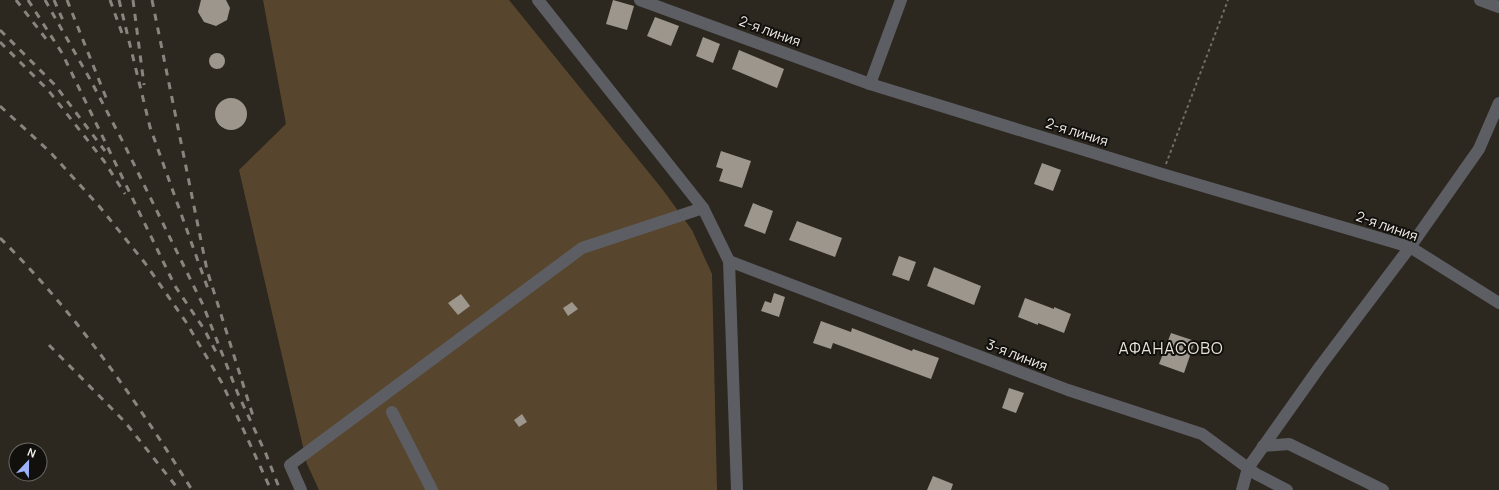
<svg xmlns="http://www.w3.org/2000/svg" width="1499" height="490" viewBox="0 0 1499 490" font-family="Manrope,sans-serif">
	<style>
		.green { fill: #57462d }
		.building { fill: #9c968c }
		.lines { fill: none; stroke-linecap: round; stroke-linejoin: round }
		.path { stroke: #716d66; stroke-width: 2; stroke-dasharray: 3 3; stroke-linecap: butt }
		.minor { stroke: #5d5e63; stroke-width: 12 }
		.rail { stroke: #89857e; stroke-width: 3; stroke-dasharray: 7 7; stroke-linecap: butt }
		.labels { text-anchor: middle; stroke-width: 4; stroke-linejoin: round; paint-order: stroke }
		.street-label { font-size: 14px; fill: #f1eee9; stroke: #12100d }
		.quarter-label { font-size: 16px; letter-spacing: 1px; fill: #e9e2d8; stroke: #12100d }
	</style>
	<rect width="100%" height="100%" fill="#2c271f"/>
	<path class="green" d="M263,0H509L663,190L692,230L712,274L717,490H319L307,464L239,170L286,124Z"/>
	<g class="building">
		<path d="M201,0H226L230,8L227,20L216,26L204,22L198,12Z"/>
		<path d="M613,0L634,6L627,30L606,24Z"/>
		<path d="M655,17L679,26L671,46L647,36Z"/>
		<path d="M703,37L720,44L713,63L696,56Z"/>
		<path d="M739,50L784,69L777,88L732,69Z"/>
		<circle cx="217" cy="61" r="8"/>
		<circle cx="231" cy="114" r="16"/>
		<path d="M721,151L751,161L742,188L719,181L723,169L716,167Z"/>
		<path d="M1042,163L1061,170L1053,191L1034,184Z"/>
		<path d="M753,203L773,211L765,234L744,226Z"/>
		<path d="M797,221L842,238L835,257L789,240Z"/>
		<path d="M899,256L916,262L909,281L892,275Z"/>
		<path d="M934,267L981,286L974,305L927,286Z"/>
		<path d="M774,293L785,297L779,317L761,311L765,301L771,303Z"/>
		<path d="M461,294L470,306L458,315L448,303Z"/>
		<path d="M1025,298L1054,309V307L1071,314L1064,333L1038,323V325L1018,317Z"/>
		<path d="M572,302L578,309L568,316L563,308Z"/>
		<path d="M821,321L851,332L852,328L912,351L913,349L939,358L931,379L833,343L831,349L813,343Z"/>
		<path d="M1171,333L1195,341L1184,373L1159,364Z"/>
		<path d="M1009,388L1024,393L1016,413L1002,408Z"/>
		<path d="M522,414L527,422L519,427L514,420Z"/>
		<path d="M933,476L953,484L951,490H927Z"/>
	</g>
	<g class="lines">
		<path class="path" d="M1166,164L1228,0"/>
		<g class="minor">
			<path d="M538,0L703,208L729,261L737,490"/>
			<path d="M640,0L870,84L1162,174L1410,247L1499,303"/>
			<path d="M1480,0L1499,7"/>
			<path d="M870,84L901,0"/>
			<path d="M729,261L1068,390L1202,434L1256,474L1287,490"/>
			<path d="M392,412L432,490"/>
			<path d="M1263,446L1289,444L1383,490"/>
			<path d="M301,490L290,465L582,248L703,208"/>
			<path d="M1242,490L1248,468L1321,365L1410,247L1479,149L1499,103"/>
		</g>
		<g class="rail">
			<path d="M16,0L50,44"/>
			<path d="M28,0L62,53L175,286L204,329L216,352"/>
			<path d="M45,0L91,81L124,144L203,305L238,394L266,454L280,490"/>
			<path d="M54,0L65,25"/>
			<path d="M67,0L107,100"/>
			<path d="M110,0L123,36"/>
			<path d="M119,0L150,127L208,289"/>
			<path d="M133,0L144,85"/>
			<path d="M152,0L207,270L253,416"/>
			<path d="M0,30L55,85L105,151"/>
			<path d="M0,42L48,90L104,161L125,194"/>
			<path d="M0,106L51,153L99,206L145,263L186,322L222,383L271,490"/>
			<path d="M0,238C75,312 136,400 192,490"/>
			<path d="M49,345L125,422L179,490"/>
		</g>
	</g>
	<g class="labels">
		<g class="street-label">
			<text transform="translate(770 31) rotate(20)" y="5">2-я линия</text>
			<text transform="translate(1077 132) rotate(17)" y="5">2-я линия</text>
			<text transform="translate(1387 226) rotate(19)" y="5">2-я линия</text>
			<text transform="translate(1017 355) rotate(21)" y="5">3-я линия</text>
		</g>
		<g class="quarter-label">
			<text x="1171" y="354">АФАНАСОВО</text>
		</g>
	</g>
	<g transform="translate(28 462) rotate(22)"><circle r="19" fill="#12100d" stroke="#6b6965"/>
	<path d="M0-3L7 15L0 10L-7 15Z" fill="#9fb3fd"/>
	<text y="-6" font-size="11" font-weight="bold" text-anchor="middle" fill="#f1eee9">N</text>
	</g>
</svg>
